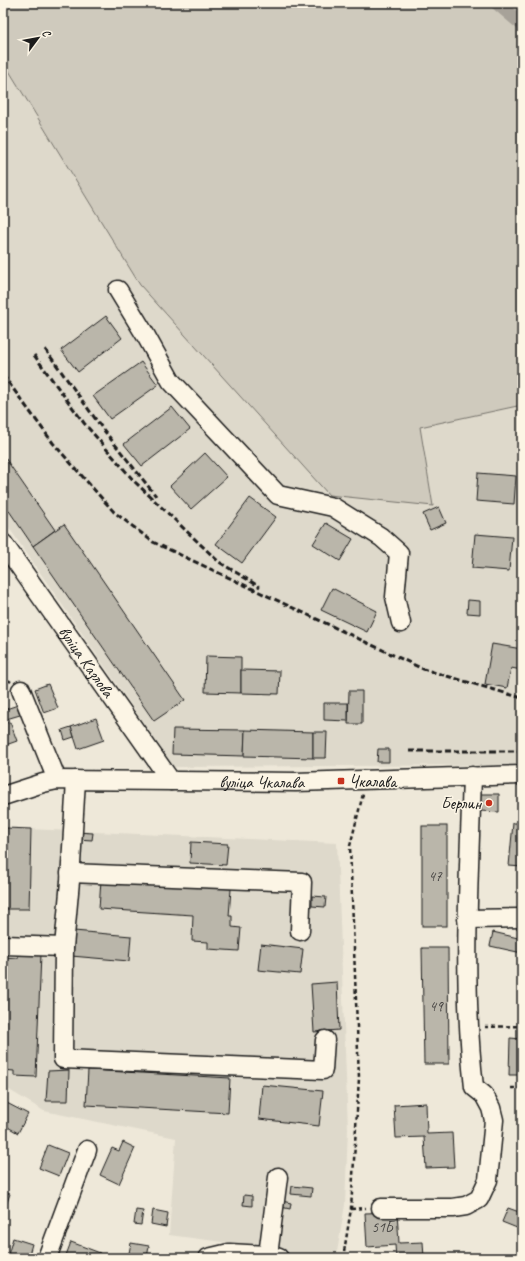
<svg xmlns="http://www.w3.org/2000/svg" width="525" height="1261" viewBox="0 0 525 1261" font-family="Caveat,sans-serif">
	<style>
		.built { fill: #ded9cb }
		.green { fill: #cfcabd; stroke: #76736c }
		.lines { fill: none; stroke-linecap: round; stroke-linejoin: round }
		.canal { stroke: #a7a299; stroke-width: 14 }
		.building { fill: #bab6aa; stroke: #1c1c1c }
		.minor-casing { stroke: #1c1c1c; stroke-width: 21 }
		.path { stroke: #1c1c1c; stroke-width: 2.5; stroke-dasharray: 4 3; stroke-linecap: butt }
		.minor { stroke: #fcf5e5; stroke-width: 18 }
		.rail { stroke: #1c1c1c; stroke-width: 3; stroke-dasharray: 6 3; stroke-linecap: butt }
		.poi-dot { fill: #c8321e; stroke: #fcf5e5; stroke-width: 1.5 }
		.labels { text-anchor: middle; stroke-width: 3; stroke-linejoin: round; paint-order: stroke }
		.number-label { font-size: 15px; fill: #444240 }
		.street-label { font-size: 17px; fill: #1c1c1c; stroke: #fcf5e5 }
		.poi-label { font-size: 17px; fill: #1c1c1c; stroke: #fcf5e5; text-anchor: start }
	</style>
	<rect width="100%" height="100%" fill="#eee8d9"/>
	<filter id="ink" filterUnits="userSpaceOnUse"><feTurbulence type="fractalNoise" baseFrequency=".025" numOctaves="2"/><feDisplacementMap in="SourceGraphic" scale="8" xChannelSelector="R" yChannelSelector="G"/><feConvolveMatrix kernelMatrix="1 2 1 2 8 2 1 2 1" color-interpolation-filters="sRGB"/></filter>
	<g filter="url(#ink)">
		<g class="built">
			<path d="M3,61L140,285L433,506L420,427L522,405V765L174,767L3,519Z"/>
			<path d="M6,828L337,843L348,1129L345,1205L336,1258H304L269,1248L169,1235L176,1138L44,1111L6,1088L3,1089V830Z"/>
		</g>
		<path class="green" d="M3,3H522V405L420,427L433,506L329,495L140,285L3,61Z"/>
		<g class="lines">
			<path class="canal" d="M497,3L522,24"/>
		</g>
		<g class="building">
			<path d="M106,316L122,338L78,372L61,350Z"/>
			<path d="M141,362L158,385L110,419L93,396Z"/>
			<path d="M172,407L190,429L142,466L124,444Z"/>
			<path d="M205,453L227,477L191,509L170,486Z"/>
			<path d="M3,455L55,530L33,546L3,502Z"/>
			<path d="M478,473L516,476L514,504L476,501Z"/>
			<path d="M250,498L276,517L242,563L216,544Z"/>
			<path d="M439,507L446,523L430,530L423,514Z"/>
			<path d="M326,523L353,539L340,561L313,544Z"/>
			<path d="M64,524L185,700L154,721L33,546Z"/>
			<path d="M475,534L512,537L509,571L472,568Z"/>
			<path d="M332,588L377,611L367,632L321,610Z"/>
			<path d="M468,600L480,601V614L467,613Z"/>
			<path d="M492,644L522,649V670L511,668L507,688L485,684Z"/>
			<path d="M206,656L241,657V693L205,692Z"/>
			<path d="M241,670L280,671L279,694L241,693Z"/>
			<path d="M48,684L58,708L44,713L35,689Z"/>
			<path d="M349,691H362V724H348Z"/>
			<path d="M324,703H348V721L324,720Z"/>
			<path d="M18,705L20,715L3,720V710Z"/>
			<path d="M96,718L104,740L78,749L71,727Z"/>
			<path d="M10,722L17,741L3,746V724Z"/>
			<path d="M71,727L74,737L65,740L62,730Z"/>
			<path d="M173,729L245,730L244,756L172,754Z"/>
			<path d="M245,730L313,732V758L244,756Z"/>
			<path d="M313,732H327L326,758H313Z"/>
			<path d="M378,749H389V762H377Z"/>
			<path d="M479,794H499V812L479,811Z"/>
			<path d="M513,823H522V867L509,866Z"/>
			<rect x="422" y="826" width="25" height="100"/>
			<path d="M6,828L31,829L29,909H4Z"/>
			<path d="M77,832L93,833L92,840L77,839Z"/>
			<path d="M191,842L228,844L226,865L190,863Z"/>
			<path d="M101,880L231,889L229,916H232V927L241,928L239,951L208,949V942L192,941L193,915L99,909Z"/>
			<path d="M312,896L326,897L325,907L312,906Z"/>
			<path d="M74,931L131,936L129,961L71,956Z"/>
			<path d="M493,932L522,939V953L490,946Z"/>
			<path d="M261,944L303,949L300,974L258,970Z"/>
			<path d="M422,948H448L449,1064H424Z"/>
			<path d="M18,953L41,954L36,1077L14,1076V1071L3,1070V957L18,958Z"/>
			<path d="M337,982L339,1030L314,1032L311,984Z"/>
			<path d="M510,1038L522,1039V1075H509Z"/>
			<path d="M69,1070L68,1101H46L48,1071Z"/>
			<path d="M88,1070L230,1078L228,1113L86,1105Z"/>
			<path d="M262,1085L323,1091L319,1126L259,1119Z"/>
			<path d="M3,1101L28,1114L18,1133L6,1126L3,1131Z"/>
			<path d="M426,1103L427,1134L452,1133L454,1167L426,1168L424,1137L396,1138L394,1105Z"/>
			<path d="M123,1142L135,1148L119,1184L100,1175L112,1148L119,1151Z"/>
			<path d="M48,1145L68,1153L59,1176L39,1168Z"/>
			<path d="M292,1186L312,1188L311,1196L291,1194Z"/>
			<path d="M3,1191L10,1194L4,1211H3Z"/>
			<path d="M244,1195L252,1196V1206L243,1205Z"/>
			<path d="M282,1201L291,1203L290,1209L281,1207Z"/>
			<path d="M508,1208L522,1213L517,1228L502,1222Z"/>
			<path d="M136,1210L143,1211L141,1225L134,1224Z"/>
			<path d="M153,1210L168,1213L166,1227L151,1224Z"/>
			<path d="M397,1212L399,1243L423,1242L424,1258H396L395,1245L367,1247L365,1213Z"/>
			<path d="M13,1238L32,1244L28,1258H7Z"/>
			<path d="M71,1242L100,1253L98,1258H65Z"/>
			<path d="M131,1243L149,1246L147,1258H128Z"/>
		</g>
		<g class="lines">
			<g class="minor-casing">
				<g id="minor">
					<path d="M118,290L146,336L171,381L278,495L333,507L381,537L399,553L395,597L401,623"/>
					<path id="s1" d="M3,543L171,781"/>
					<path d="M21,690L57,780"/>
					<path d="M76,780L70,881L64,947L63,1059L323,1070L325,1040"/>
					<path id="s2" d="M3,796L43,783L57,780L296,782L522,775"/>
					<path d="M70,873L302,882L300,931"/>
					<path d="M467,919L522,918"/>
					<path d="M3,945L64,947"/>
					<path d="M381,1208H453L466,1206L479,1199L488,1180L494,1120L491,1108L484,1095L474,1087C462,984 469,879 472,776"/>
					<path d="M268,1255L278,1177"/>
					<path d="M47,1258L87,1150"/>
					<path d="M208,1258L229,1253L268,1255L279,1258"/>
				</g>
			</g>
			<g class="path">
				<path d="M3,676L11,682"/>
				<path d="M485,1027L522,1026"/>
				<path d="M511,1088H522"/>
				<path d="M351,1209L366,1208"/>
				<path d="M343,1258L351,1209L359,1078L350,846L363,794"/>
			</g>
			<use href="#minor" class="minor"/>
			<g class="rail">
				<path d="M45,349L102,428L156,496"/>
				<path d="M34,355L84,423L135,482L219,562L260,587"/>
				<path d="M3,375L53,443L114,512L153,542L423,669L522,698"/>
				<path d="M409,751H522"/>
			</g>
		</g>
	</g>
	<g class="poi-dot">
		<rect x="337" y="777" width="8" height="8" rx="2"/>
		<circle cx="489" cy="803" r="4"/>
	</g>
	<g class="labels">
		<g class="number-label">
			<text x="435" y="881">47</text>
			<text x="436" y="1011">49</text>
			<text x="382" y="1232">51Б</text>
		</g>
		<g class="street-label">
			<text dy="6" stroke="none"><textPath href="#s1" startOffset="145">вуліца Казлова</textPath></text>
			<text dy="6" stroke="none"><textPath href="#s2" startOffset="261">вуліца Чкалава</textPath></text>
		</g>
		<g class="poi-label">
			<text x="349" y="787">Чкалава</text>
			<text x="481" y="809" text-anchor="end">Берлин</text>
		</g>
	</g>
	<rect width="525" height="1261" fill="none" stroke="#fcf5e5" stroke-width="16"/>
	<rect x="8" y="8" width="509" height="1245" fill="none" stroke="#1c1c1c" stroke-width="1.5" filter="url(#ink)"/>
	<g transform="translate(38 38) rotate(58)" stroke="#fcf5e5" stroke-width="3" paint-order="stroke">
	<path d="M0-3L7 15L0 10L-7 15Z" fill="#1c1c1c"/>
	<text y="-6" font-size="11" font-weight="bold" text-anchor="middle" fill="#1c1c1c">С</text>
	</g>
</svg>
